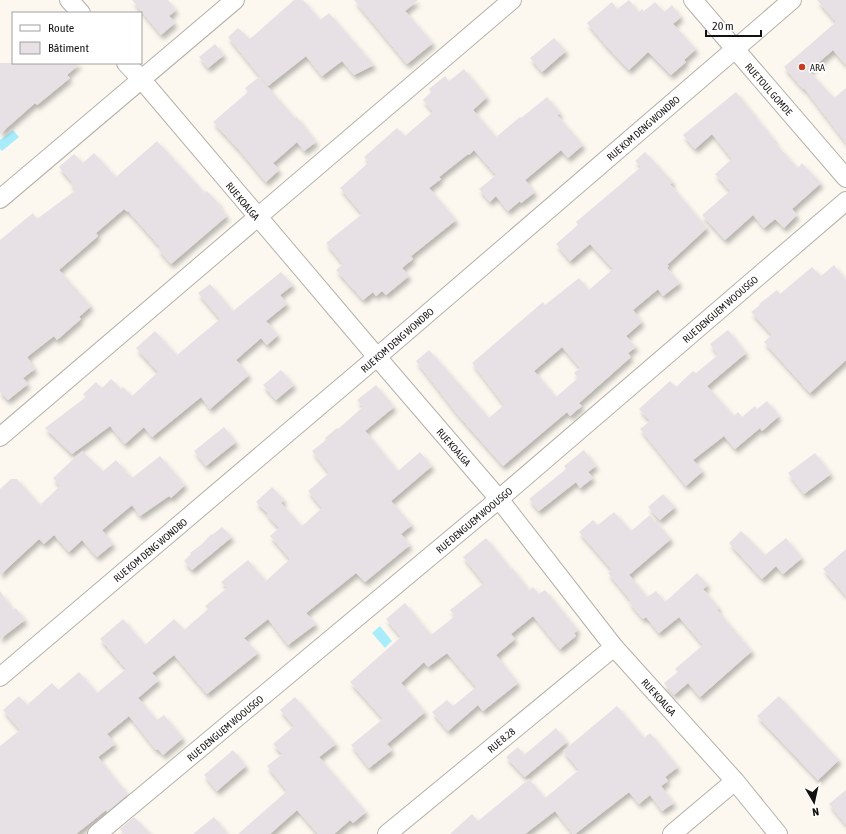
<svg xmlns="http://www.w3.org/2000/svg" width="846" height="834" viewBox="0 0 846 834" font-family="'Asap Condensed',sans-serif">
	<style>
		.water { fill: #a9edfc }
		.building { fill: #e7e0e5; fill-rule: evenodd; filter: url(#shadow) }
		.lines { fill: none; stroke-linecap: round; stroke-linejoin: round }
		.minor-casing { stroke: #b5b0a9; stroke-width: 20 }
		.minor { stroke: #fff; stroke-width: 18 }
		.poi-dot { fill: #c83d22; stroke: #fff; stroke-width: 1.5 }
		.labels { text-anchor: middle; stroke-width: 3.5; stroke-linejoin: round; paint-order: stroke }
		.poi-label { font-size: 10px; fill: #141210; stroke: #fff; text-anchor: start }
		.street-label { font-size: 10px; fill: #141210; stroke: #fff }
	</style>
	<defs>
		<filter id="shadow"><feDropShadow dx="2.5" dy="4.5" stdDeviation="2" flood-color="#0004"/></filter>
	</defs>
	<rect width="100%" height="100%" fill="#fcf8f0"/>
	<g class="water">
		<path d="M13,130L19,137L2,151L0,149V140Z"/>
		<path d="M380,626L392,641L385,648L372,633Z"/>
	</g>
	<g class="building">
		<path d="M132,0H168L176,10L169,16L175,23L161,35Z"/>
		<path d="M294,0H303L320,20L329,13L374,65L354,75L342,61L322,76L306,56L268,86L228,37L238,28L250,39Z"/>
		<path d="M354,0H418L405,11L433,43L407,64Z"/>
		<path d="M629,0L639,12L642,9L644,11L655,2L664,12L672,5L681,17L673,24L696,49L684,60L686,62L671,75L648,52L629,70L608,48L587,23L612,2L617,9Z"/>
		<path d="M817,0H846V65L833,50L809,71L834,98L846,88V143L804,88L803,89L784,67L836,22Z"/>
		<path d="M554,38L566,51L542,72L530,58Z"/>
		<path d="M215,44L224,55L208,68L199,57Z"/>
		<path d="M0,63H80L67,75L70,78L37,105L35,103L0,134Z"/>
		<path d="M464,69L487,97L473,110L496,137L520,117L521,118L547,97L560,113L557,115L583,145L568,158L561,150L525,180L535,192L521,203L520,201L508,211L496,196L490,202L479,189L496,175L474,150L469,155L468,154L439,177L441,179L429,188L456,220L411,256L413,259L402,268L409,276L386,295L382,291L376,296L373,292L363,300L336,270L343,264L326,243L362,214L340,188L369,162L364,157L397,128L405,136L433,112L423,100L431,92L429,89L445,76L449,81Z"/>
		<path d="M259,77L295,118L297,117L316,142L304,151L297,142L273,163L279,170L266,182L239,150L213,122L248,92L245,88Z"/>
		<path d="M736,92L775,141L774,142L798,168L802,163L821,183L792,209L797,215L784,228L775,219L764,228L753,215L725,240L702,215L730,191L715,174L732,159L712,134L695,149L683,135Z"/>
		<path d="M157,141L205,193L207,191L220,205L219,206L227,216L171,264L158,249L160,247L128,211V212L124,209L96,233L98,236L59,270L91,306L79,317L81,319L57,340L54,336L27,357L35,369L23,378L28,384L8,400L0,392V240L33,213L37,219L76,190L71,184L72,182L59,167L74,154L83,163L94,153L116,177Z"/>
		<path d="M645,152L673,182L670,184L707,228L667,265L669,266L667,268L680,283L663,296L658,289L633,310L642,322L626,336L636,347L628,353L631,357L579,403L582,406L570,416L567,412L503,466L457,414L416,361L429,350L489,418L504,405L472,363L543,302L545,305L579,278L589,290L613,269L590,244L570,261L556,244L578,225L576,222L641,167L635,161ZM562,347L580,368L574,373L578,378L556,397L534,371Z"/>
		<path d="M834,265L846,280V360L810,393L764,342L772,335L751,312L760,305L759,304L777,290L780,294L812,267L821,276Z"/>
		<path d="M281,272L293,285L280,295L287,304L266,321L278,335L267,345L261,338L236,360L249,375L210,409L201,397L152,437L144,427L125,444L110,426L72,454L45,428L86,397L83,394L96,382L102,388L111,379L121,389L123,387L132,396L158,372L136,348L155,331L177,355L220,319L198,293L210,284L233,311Z"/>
		<path d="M728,330L746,353L707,386L734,416L738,412L742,417L755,406L757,409L767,401L779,416L762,431L760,428L735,449L724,436L693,460L703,471L686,486L640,429L650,421L639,409L670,381L676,387L693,371L696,373L718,355L710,344Z"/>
		<path d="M281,370L294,385L276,400L263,385Z"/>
		<path d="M376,385L394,407L365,431L398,471L420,452L432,466L391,501L412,525L401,534L410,545L365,582L356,573L306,613L316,624L288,645L268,619L244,638L258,653L207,694L174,655L152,673L159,680L138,698L157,720L164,715L183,738L163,755L158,749L156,750L129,716L107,734L115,744L98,757L120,785V784L128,794L107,812L106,810L76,834H0V746L20,730L3,710L19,696L27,705L52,683L58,690L79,672L97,693L126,669L100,639L123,619L145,645L174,619L184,630L208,609L205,606L227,588L221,582L248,560L266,581L290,559L270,536L279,528L267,515L268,514L256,502L272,487L284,500L281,503L302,526L322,508L308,491L329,473L312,451L326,440L325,438L337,428L338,429L363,407L357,400Z"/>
		<path d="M224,427L236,442L206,466L194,451Z"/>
		<path d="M584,450L596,466L588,472L593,478L580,488L576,482L539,511L529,499L566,469L564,466Z"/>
		<path d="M82,451L103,471L116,460L132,478L160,456L185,485L171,498L169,496L140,516L132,505L102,530L113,544L97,557L82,540L69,552L54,535L44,544L39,539L0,575V489L11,479H17L40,505L60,486L53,478Z"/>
		<path d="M815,453L831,474L804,494L788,473Z"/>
		<path d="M663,494L675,507L660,520L648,507Z"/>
		<path d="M614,512L631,531L650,515L671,539L629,575L647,597L656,591L665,602L697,573L708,585L703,589L719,608L717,610L752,651L700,697L688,683L674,695L664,683L678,672L675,669L703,645L679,617L659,633L646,617L643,619L629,602L631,601L608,573L612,570L579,532L593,520L598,525Z"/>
		<path d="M222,527L232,537L192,570L184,561L191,554L190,553L202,544L211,534L212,535Z"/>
		<path d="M741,531L765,555L786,538L802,558L783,574L776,566L762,579L729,543Z"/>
		<path d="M486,538L511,569L512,568L529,590L533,587L539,594L545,590L578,630L574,633L576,636L560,649L533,616L511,634L515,639L496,655L518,683L483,711L478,705L448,731L432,712L447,700L453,706L476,687L447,653L428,667L424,662L401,683L425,712L387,744L392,750L369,768L351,745L383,719L350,682L401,637L386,619L405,603L431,635L455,616L450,610L484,583L463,557Z"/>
		<path d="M846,549V596L823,569Z"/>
		<path d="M0,591L13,610L16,608L25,620L0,639Z"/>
		<path d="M779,696L839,760L818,780L757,716Z"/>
		<path d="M295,697L336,744L319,757L366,812L353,823L350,820L334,834H318L297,810L270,834H238L287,791L267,766L282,754L273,744L294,726L280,710Z"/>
		<path d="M617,706L644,738L650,733L678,767L665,777L668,781L661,786L674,803L662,811L650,795L639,804L629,792L575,834H573L555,811L525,834H450L472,814L478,821L529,779L545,798L579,770L563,751Z"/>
		<path d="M556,728L567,742L525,777L506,757L518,747L524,755Z"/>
		<path d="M233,750L246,766L217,791L204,775Z"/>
		<path d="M846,790V825L829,804Z"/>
		<path d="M134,817L151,834H124L120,829Z"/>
		<path d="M214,817L228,834H193Z"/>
	</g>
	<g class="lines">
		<g class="minor-casing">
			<g id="minor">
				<path d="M69,0L81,13"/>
				<path d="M693,0L735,49L846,178"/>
				<path d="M126,63L142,80L377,357L499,499L614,647L735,781L778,834"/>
				<path d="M0,199L235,0"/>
				<path d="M0,437L512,0"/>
				<path d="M0,677L377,357L792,0"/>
				<path d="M97,834L499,499L846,201"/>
				<path d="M387,834L614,647"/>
				<path d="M672,834L735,781"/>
			</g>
		</g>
		<use href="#minor" class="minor"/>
	</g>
	<circle class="poi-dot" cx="802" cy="67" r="4"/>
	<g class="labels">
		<g class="poi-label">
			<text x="810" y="71">ARA</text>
		</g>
		<g class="street-label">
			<text transform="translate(769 89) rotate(49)" y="4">RUE TOUL GOMDE</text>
			<text transform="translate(643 128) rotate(-41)" y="4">RUE KOM DENG WONDBO</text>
			<text transform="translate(243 201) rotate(50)" y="4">RUE KOALGA</text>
			<text transform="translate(720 309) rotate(-41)" y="4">RUE DENGUEM WOOUSGO</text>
			<text transform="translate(397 340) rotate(-41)" y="4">RUE KOM DENG WONDBO</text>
			<text transform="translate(454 447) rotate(49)" y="4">RUE KOALGA</text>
			<text transform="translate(474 520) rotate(-40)" y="4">RUE DENGUEM WOOUSGO</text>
			<text transform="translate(150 550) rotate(-40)" y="4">RUE KOM DENG WONDBO</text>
			<text transform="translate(659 697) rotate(48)" y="4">RUE KOALGA</text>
			<text transform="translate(225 728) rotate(-40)" y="4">RUE DENGUEM WOOUSGO</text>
			<text transform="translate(501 740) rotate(-40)" y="4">RUE 8.28</text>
		</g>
	</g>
	<rect x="12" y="12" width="130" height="52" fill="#ffffff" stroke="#a1a09f"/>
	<rect x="20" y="25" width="20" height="6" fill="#ffffff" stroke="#a1a09f"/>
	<text x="48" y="32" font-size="12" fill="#141210">Route</text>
	<rect x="20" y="42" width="20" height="12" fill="#e7e0e5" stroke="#a1a09f"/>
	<text x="48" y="52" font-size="12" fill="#141210">Bâtiment</text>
	<g transform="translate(814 802) rotate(171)" stroke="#ffffff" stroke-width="3" paint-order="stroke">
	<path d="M0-3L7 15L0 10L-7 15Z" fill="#141210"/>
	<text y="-6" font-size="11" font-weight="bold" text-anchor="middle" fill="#141210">N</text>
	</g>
	<path d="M706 30v6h55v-6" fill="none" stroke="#141210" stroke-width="2"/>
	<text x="712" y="30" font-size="12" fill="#141210" stroke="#ffffff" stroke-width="3" paint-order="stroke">20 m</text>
</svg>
